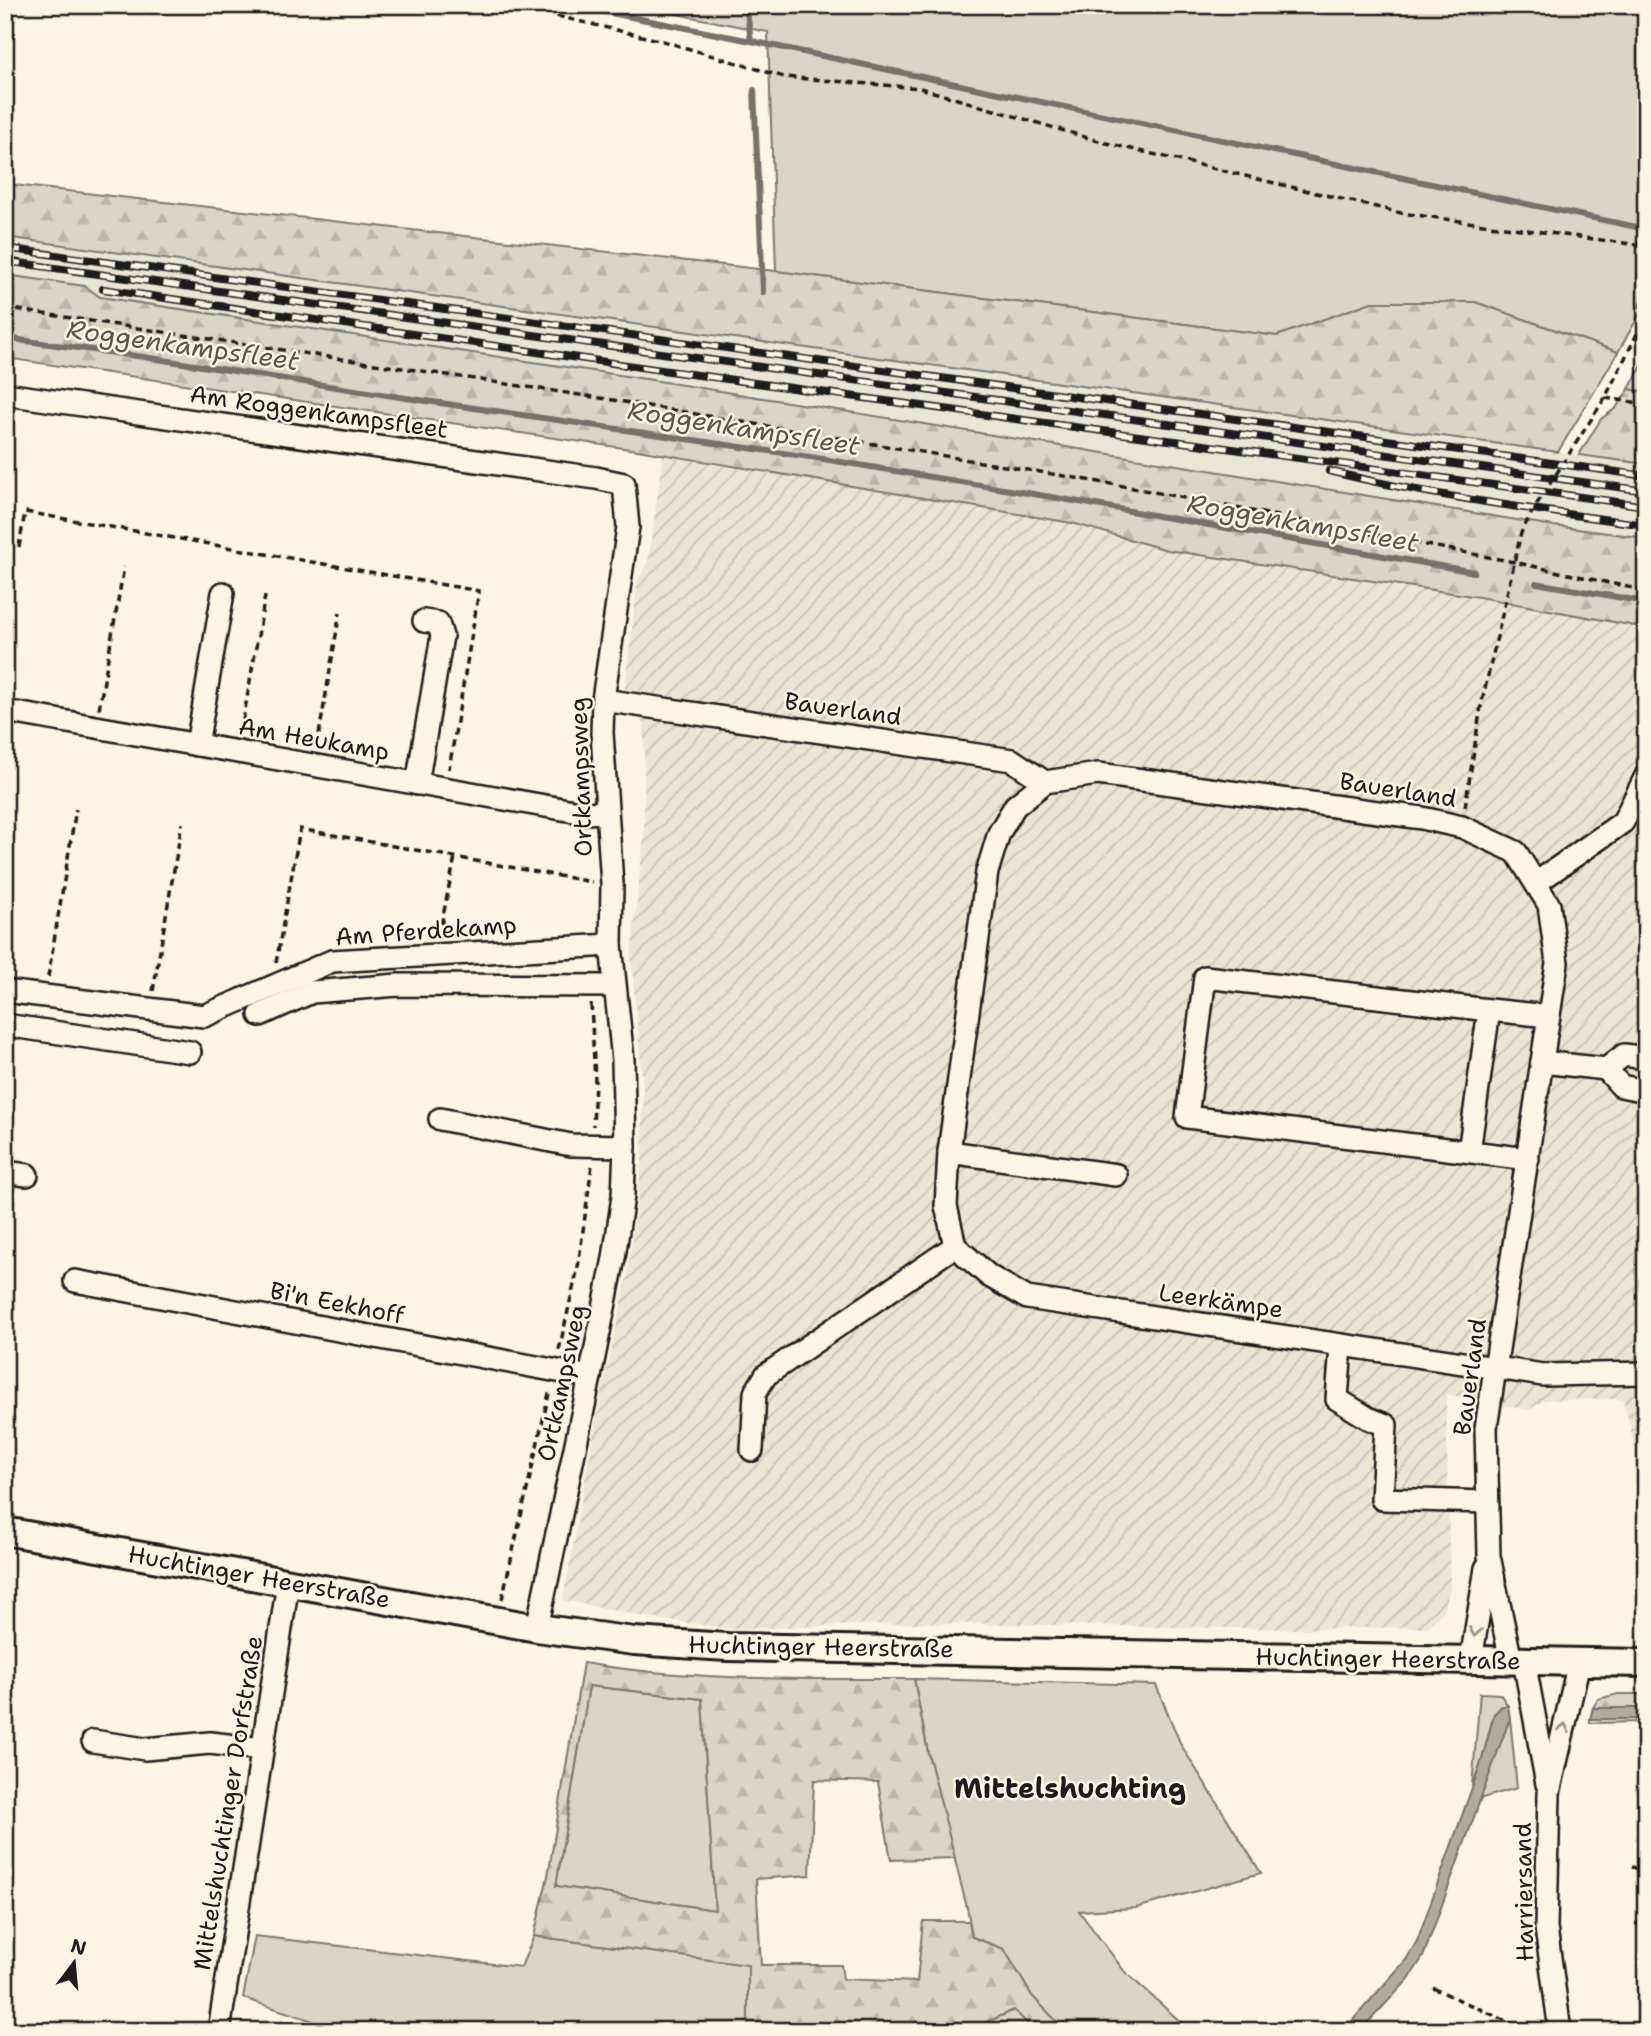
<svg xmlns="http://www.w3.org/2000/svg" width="1651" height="2036" viewBox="0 0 1651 2036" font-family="'Shantell Sans',sans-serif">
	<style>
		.built { fill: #ebe5d6 }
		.industrial { fill: url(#industrial-furrows) }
		.green { fill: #dbd5c8; stroke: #7c7872; stroke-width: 2 }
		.forest { fill: url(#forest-firs); stroke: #7c7872; stroke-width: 2; fill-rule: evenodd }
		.park { fill: url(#park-crowns); stroke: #7c7872; stroke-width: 2 }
		.water { fill: #b0aba1; stroke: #75726c; stroke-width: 2 }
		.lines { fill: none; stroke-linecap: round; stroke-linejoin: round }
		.stream { stroke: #75726c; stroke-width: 6 }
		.minor-casing { stroke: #1c1c1c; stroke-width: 26 }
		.major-casing { stroke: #1c1c1c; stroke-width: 32 }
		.path { stroke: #1c1c1c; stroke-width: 3.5; stroke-dasharray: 7 5; stroke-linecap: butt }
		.minor { stroke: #fcf5e5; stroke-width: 21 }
		.major { stroke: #fcf5e5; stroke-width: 26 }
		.rail-casing { stroke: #1c1c1c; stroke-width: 8 }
		.rail { stroke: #fcf5e5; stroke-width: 5; stroke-dasharray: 16; stroke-linecap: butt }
		.oneway { stroke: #97938b }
		.labels { text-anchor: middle; stroke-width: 5; stroke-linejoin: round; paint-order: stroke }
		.street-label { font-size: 24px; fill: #1c1c1c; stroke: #fcf5e5 }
		.water-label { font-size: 26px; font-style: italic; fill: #575551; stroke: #fcf5e5 }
		.quarter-label { font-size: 28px; font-weight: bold; fill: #1c1c1c; stroke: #fcf5e5 }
	</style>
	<defs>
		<pattern id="industrial-furrows" width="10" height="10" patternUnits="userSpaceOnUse" patternTransform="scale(1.75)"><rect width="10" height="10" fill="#ebe5d6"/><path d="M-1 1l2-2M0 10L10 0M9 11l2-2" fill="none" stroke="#c9c4b7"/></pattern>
		<pattern id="forest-firs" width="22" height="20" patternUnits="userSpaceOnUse" patternTransform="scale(1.75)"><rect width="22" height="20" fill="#dbd5c8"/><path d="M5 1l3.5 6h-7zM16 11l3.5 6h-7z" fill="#bbb6ab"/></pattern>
		<pattern id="park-crowns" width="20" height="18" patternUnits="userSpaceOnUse" patternTransform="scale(1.75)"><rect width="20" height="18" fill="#dbd5c8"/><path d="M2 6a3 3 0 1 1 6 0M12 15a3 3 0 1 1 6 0" fill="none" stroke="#bbb6ab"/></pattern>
	</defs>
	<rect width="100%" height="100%" fill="#fcf5e5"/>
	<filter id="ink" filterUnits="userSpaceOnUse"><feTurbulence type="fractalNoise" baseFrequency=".0143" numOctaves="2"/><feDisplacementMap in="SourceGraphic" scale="14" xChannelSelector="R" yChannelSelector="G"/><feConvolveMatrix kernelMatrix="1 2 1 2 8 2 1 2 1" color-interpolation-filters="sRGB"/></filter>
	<g filter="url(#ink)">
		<path class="built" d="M5,237L1646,464V538L1554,526L646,379L100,297L84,286L5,275Z"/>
		<path class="industrial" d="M663,456L1072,523L1167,550L1479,597L1646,628V1491L1623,1399L1546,1400L1528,1410L1446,1394L1450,1590L1443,1611L1428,1627L1299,1629L923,1623L729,1629L639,1616L563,1600L600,1400L627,1279L642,1163L643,1087L631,956L644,836V725L624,695L638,579L648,563Z"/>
		<g class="green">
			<path d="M630,5H1646V303L1618,352L1475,302H1372L1277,336L776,271L768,32Z"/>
			<path d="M914,1679L1156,1685L1181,1745L1261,1873L1136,1908L1079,1911L1125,1972L1191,2031H1066L1032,1996L1004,1949L972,1937L968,1912L928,1753Z"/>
			<path d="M589,1686L702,1699L715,1910L556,1886Z"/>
			<path d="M1480,1693L1500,1694L1508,1706H1502L1494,1714L1482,1760L1472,1786Z"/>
			<path d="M1510,1718L1517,1788L1479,1799Z"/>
			<path d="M255,1936L521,1967L534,1936L749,1965L748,2031H477L470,2026L465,2031H344L243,1998Z"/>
			<path d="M1014,2010L1035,2031H967Z"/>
		</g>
		<g class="forest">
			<path d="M5,184L776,271L1277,336L1372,302H1475L1618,352L1558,452L5,237Z"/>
			<path d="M5,275L85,286L100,297L646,379L1554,526L1646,538V628L1479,597L1167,550L1072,523L637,450L5,358Z"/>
			<path d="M1629,389L1646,392V464L1579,455L1601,419L1616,408Z"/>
			<path d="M583,1663C692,1681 803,1679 914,1679L928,1753L955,1858L891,1860L878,1782L814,1780L810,1875L756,1879L761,1965H841L843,1979L917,1982L923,1921H969L972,1937L1004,1949L1032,1996L1066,2031H1035L1014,2010L967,2031H748V1965L534,1936L548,1876ZM589,1686L702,1699L715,1910L556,1886Z"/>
			<path d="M1618,1694H1646V1708H1593L1598,1699Z"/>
			<path d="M1590,1719H1646V1722L1590,1723Z"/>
		</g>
		<path class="park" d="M1646,358V392L1629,389Z"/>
		<g class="water">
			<path d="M1502,1706H1508L1510,1718L1423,1957L1408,1980L1360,2031H1343L1406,1960L1417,1941L1482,1760L1494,1714Z"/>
			<path d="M1593,1708H1646V1719H1590Z"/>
		</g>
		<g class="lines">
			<g class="stream">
				<path d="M571,5L751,41L1646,229"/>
				<path d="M746,5L751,41"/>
				<path d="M754,90L763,292"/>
				<path d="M1641,306L1646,297"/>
				<path d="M5,338L144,357L406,398L817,458L1051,497L1474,572"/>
				<path d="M1536,583L1646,602"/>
			</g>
			<g class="minor-casing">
				<g id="minor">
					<path d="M5,394L596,478L624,484L628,527L603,700L602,733L612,884L611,945L623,1060L625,1146L623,1196L614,1258L590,1377L537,1628"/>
					<path d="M603,700L1012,760L1045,782L1098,774L1422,818L1462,827L1516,852L1549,905L1557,963L1486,1428L1489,1556L1511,1661"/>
					<path d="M5,711L585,813L607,812"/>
					<path d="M197,745L223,593"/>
					<path d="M1045,782L1015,806L999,833L987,872L949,1152L946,1206L955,1246L989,1276L1027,1298L1543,1375L1646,1373"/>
					<path d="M417,784L442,636L438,623L424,621"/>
					<path d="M1536,883L1623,822L1646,776"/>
					<path d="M5,991L204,1016L332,961L611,945"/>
					<path d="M1489,1010L1549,1016"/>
					<path d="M260,1015L312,992L398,985L615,986"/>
					<path d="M5,1025L190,1052"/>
					<path d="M1542,1062L1606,1069L1624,1055L1646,1058"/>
					<path d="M1606,1069L1621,1086L1646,1091"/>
					<path d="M440,1119L571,1145L625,1146"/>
					<path d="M949,1152L1116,1175"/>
					<path d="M1469,1152L1489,1010L1205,977L1187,1117L1528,1159"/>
					<path d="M5,1172L27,1175"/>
					<path d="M75,1281L590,1377"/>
					<path d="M1341,1346L1337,1399L1368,1418L1386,1425L1382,1499L1487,1502"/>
					<path d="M752,1450L755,1393L766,1375L955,1246"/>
					<path d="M1471,1660L1486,1568"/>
					<path d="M1524,1661L1547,1784"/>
					<path d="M93,1741L145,1749L210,1743L262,1749"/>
					<path d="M219,2031L288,1583"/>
					<path d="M1560,2031L1546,1928L1549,1793L1579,1662"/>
				</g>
			</g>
			<g class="major-casing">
				<path id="major" d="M5,1531L537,1628L634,1641L727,1647L1646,1663"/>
			</g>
			<g class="path">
				<path d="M510,5L663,41L784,77L920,88L1102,142L1401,213L1646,246"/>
				<path d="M5,308L613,400L1123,486L1514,562L1646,591"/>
				<path d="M1605,398L1646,404"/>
				<path d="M19,547L25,512L479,591L449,769"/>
				<path d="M99,709L124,567"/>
				<path d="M241,732L265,596"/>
				<path d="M317,746L340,612"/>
				<path d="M1465,807L1481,706L1521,533L1533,510L1605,398L1646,316"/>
				<path d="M439,936L455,857"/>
				<path d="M276,963L300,829L592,882"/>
				<path d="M48,977L76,809"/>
				<path d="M153,991L182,823"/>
				<path d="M591,1004L595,1080L593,1126"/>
				<path d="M559,1350L578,1267L592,1165"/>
				<path d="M502,1599L550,1389"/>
				<path d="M1632,1867L1646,1871"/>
				<path d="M1635,1923L1646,1926"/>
				<path d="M1637,1978L1646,1980"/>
				<path d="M1433,1988L1524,2029L1541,2026"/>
			</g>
			<use href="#minor" class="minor"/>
			<use href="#major" class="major"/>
			<g class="rail-casing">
				<g id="rail">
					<path d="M5,248L1646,476"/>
					<path d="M5,261L1646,491"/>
					<path d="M103,289L647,368L1646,506"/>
					<path d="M1329,471C1433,497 1539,510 1646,525"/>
				</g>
			</g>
			<use href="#rail" class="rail"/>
		</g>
		<defs><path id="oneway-chevron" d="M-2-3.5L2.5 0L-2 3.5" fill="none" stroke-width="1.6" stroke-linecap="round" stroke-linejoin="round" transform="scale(1.75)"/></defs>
		<g class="oneway">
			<use href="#oneway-chevron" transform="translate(1475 1632) rotate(100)"/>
			<use href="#oneway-chevron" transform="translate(1564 1728) rotate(-78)"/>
		</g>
	</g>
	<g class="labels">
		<g class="street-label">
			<text transform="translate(319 412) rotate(8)" y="8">Am Roggenkampsfleet</text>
			<text transform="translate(843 709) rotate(8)" y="8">Bauerland</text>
			<text transform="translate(314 739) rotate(10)" y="8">Am Heukamp</text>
			<text transform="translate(581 777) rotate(-92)" y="8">Ortkampsweg</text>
			<text transform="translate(1398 790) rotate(9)" y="8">Bauerland</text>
			<text transform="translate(426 931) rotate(-4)" y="8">Am Pferdekamp</text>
			<text transform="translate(1221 1301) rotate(8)" y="8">Leerkämpe</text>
			<text transform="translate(337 1303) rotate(11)" y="8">Bi'n Eekhoff</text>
			<text transform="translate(1470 1377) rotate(-82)" y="8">Bauerland</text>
			<text transform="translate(562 1383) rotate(-78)" y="8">Ortkampsweg</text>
			<text transform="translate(259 1577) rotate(10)" y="8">Huchtinger Heerstraße</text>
			<text transform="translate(821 1647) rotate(1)" y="8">Huchtinger Heerstraße</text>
			<text transform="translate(1388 1659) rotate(1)" y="8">Huchtinger Heerstraße</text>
			<text transform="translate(228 1803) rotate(-81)" y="8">Mittelshuchtinger Dorfstraße</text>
			<text transform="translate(1524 1892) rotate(-91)" y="8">Harriersand</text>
		</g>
		<g class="water-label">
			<text transform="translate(183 345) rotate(8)" y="9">Roggenkampsfleet</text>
			<text transform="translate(744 428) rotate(9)" y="9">Roggenkampsfleet</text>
			<text transform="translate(1303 523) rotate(10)" y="9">Roggenkampsfleet</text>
		</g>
		<g class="quarter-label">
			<text x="1070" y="1798">Mittelshuchting</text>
		</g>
	</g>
	<rect width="1651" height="2036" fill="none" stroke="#fcf5e5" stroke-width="28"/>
	<rect x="14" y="14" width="1623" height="2008" fill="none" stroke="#1c1c1c" stroke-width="2.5" filter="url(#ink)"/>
	<g transform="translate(74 1963) rotate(16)" stroke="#fcf5e5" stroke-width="5" paint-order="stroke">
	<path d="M0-5L12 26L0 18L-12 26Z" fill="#1c1c1c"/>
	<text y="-10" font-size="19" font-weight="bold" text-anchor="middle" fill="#1c1c1c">N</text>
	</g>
</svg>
